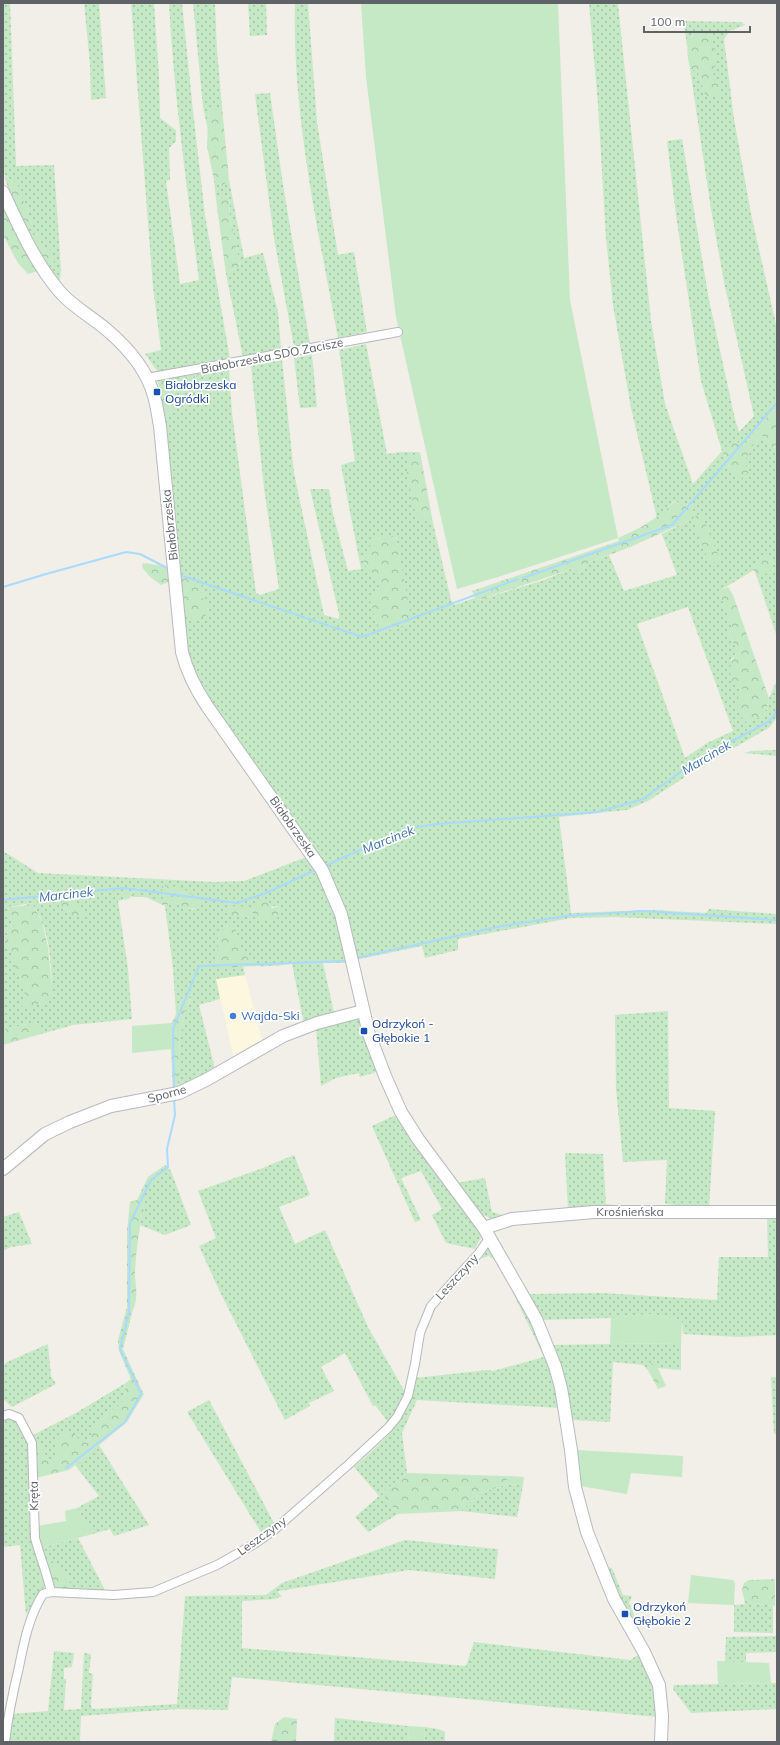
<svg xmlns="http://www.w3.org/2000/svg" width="780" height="1745" viewBox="0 0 780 1745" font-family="Mulish,sans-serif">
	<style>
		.commercial { fill: #fef7e0 }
		.grass { fill: url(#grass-dots); fill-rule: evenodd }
		.forest { fill: url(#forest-crowns) }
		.garden { fill: #c5e8c5 }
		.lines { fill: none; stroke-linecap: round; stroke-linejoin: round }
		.stream { stroke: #aadaff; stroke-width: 2 }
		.street-casing { stroke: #b5b8bc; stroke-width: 10 }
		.secondary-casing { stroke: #b6babf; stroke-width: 14 }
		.street { stroke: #fff; stroke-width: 8 }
		.secondary { stroke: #fff; stroke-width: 12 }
		.transit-dot { fill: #1a4fb4; stroke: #fff; stroke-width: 1.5 }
		.shop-dot { fill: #3f7fe0; stroke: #fff; stroke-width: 1.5 }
		.labels { text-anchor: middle; stroke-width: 3.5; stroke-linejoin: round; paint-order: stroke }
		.street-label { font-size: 12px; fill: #5f6368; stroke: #fff }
		.transit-label { font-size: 12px; fill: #164399; stroke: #fff; text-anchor: start }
		.shop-label { font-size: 12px; fill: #366cbe; stroke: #fff; text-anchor: start }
		.water-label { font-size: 13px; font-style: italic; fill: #4174aa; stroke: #fff }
	</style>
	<defs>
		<pattern id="grass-dots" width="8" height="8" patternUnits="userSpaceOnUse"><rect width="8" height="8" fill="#c5e8c5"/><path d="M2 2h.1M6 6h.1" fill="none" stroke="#a3c0a4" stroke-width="1.8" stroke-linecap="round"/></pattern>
		<pattern id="forest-crowns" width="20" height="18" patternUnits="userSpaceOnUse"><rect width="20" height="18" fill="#c5e8c5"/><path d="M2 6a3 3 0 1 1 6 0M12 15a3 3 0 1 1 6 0" fill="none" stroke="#a3c0a4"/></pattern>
	</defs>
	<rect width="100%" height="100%" fill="#f1efe8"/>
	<path class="commercial" d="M245,975L263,1043L234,1059L216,979Z"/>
	<g class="grass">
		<path d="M3,3H10L16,166L54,165L61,270L60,280L54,277L48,266L54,263L42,247L37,233L32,236L27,227L32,224L17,184L3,174Z"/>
		<path d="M84,3H99L106,98L91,100L90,64Z"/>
		<path d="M131,3H154L159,76L160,118L176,130V141L169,148L170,180L166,181L180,284L199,280C187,188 174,96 169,3H182L193,111L205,215L230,359L158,372L145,354L161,350L153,287Z"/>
		<path d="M193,3H215L217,50L222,107H209L208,130L203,107Z"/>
		<path d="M248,3H266L267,35L250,36Z"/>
		<path d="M295,3H308L317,122L338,255L354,252L367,332L338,338C318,229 292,114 295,3Z"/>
		<path d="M589,3L618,4L651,321L665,404L693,484L722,451L701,381L676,215L667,141L682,139L709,300L735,419L739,432L754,416L724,282L711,209L690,69L697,71L701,79L705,96L713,78L693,35L687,47L684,21L741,22L745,25L730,31L724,39L734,119L751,214L777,329V407L743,446L722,451L728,462L729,471L744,462L754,443L762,436L773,448L777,447V637L758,580L771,569L767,551L759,559L754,570L719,591L733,629L728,634L738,651L731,660L744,689L767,710L769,698L777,680V717L770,727L696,770L648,801L627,810L559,817L571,913L654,910L706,913L709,909L777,914V924L615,917L571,918L458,939V950L425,958L422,946L355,960L343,904L189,668L183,612H210L199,595L207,594L179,577L163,417L171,412L168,378L229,370L232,413L256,593L260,595L279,589L264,488L251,366L282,360L294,473L324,615L339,619V614L310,489H329L333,514L348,571L361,569L341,465L355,461L339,350L366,344L387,454L401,452H420L409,458L424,520L433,523L451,600L454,605L475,598L479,600L544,580L573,568L580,572L589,562L609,555L624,591L677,575L662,534L693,518V505L683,504L674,501L657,518L631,408L613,305L606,238L598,104ZM396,536L411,623L379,633L370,599L380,588L373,574L363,563ZM688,607L733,731L707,743L685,758L637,624Z"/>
		<path d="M270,93L283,185L310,344L295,347H294L274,238L255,94Z"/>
		<path d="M214,180L222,186L229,180L244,258L263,253L278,312L281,349L243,357L226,274L240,266L230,216L229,196L216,199Z"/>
		<path d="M312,355L317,407L300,408L294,358Z"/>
		<path d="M777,750V756L744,753L751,751Z"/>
		<path d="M3,851L38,873L214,882L244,881L309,856L331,899L349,963H323L335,1017L304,1024L292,964C281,965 269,967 258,966C240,964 237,937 235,924L219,929L217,964L218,967L243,966L245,975L216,979L220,999L199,1005L215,1069L177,1090L180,1039L184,1015L191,999L183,997L176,1014L173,968L165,906L172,902L192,910L203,904L162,886L164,899L154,901L146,897H134L135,892L121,894L124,895L123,900L118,901L128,969L132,1019L73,1025L41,1034V1026L33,1022L3,1031ZM69,897L70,912L62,906V899H52ZM32,903C35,909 40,915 42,922C51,943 52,976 52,999L38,1004C25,994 22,991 20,975L14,970C14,967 14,963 14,960C12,945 0,941 12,925L8,907ZM280,906L277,918L251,912L250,917L239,915L251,907Z"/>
		<path d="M668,1011L669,1108L715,1111L709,1208L665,1204L667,1160L623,1162L616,1089L615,1015Z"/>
		<path d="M353,1017L362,1021L379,1071L360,1077L359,1073L336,1078L321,1086L316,1028Z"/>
		<path d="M398,1114L482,1235L475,1249L446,1243L432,1215L442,1209L421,1171L401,1178L421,1220L415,1222L372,1126Z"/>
		<path d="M565,1153L603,1154L606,1204L625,1206V1208L568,1210Z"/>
		<path d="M294,1155L310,1195L279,1207L295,1244L325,1230L368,1327L405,1392L389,1423L375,1405L373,1406L345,1353L321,1367L334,1391L309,1403L310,1406L285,1420L220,1292L199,1246L216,1238L198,1191L260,1169Z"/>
		<path d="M165,1165L171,1171L191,1225L165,1235L140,1225L144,1207L137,1200L148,1177Z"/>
		<path d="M485,1178L492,1212L502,1215L493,1219L480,1214L456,1183Z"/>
		<path d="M19,1212L32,1244L11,1247L3,1251V1217Z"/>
		<path d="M767,1217H777V1335L739,1337L683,1334L682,1320L650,1314L611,1318L543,1320L528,1294L602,1293L717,1300L719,1257H768Z"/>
		<path d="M490,1245L534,1325L547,1356L561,1408L417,1400L402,1433L407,1473L382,1493L398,1514L368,1532L355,1517L379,1496L354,1467C387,1438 406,1423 416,1378L487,1370L493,1371L544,1357L498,1262L489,1256L482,1258Z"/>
		<path d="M127,1307L133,1309L123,1349L137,1380L131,1379L119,1351L118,1340Z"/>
		<path d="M681,1343V1370L658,1368L650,1363L648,1370L643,1365L613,1362L610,1422L571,1420L551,1345Z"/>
		<path d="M48,1344L51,1376L56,1384L12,1407L3,1399V1366L7,1362Z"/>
		<path d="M771,1377H777V1434H774Z"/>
		<path d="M124,1384L126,1396C123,1400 120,1405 116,1408C106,1418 92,1424 90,1439L58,1453L57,1460L51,1463L37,1442L34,1443L33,1435L76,1413Z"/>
		<path d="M209,1400L275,1525L262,1534L187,1412Z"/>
		<path d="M5,1418C33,1417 31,1475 31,1495C31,1501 29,1508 29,1514C31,1533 38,1552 43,1571L39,1578V1593L26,1615L20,1545L3,1547V1419Z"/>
		<path d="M99,1445L149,1525L114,1536L110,1529L93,1534L77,1508L99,1496L75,1465Z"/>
		<path d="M508,1484L523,1485L517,1517L461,1511L480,1493Z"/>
		<path d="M78,1538L107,1594L67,1589L71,1579L64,1575L52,1560L46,1562L40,1548Z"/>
		<path d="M405,1540L498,1549L495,1579L409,1570L279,1591L277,1592L282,1596L275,1599L242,1601V1648L466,1666L474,1642L630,1660L641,1653L655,1685L658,1717L232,1677L228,1710L178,1709L81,1716L80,1742H9L12,1714L48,1711L54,1651L74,1653L72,1667L64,1668V1679H66L64,1710L81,1709L84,1653L91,1654L89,1673L93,1674L91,1706L93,1709L177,1704L185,1596L266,1595L282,1583Z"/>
		<path d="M606,1567L612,1568L623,1595L632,1596L629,1603L639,1627L632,1626L624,1611Z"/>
		<path d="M744,1599L753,1603L773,1606V1633L734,1632V1605L745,1604Z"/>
		<path d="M777,1636V1652L746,1653V1662H725L726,1637Z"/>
		<path d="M777,1683V1709L691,1713L673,1689L674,1685Z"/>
		<path d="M335,1718L408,1726L409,1742H334Z"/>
		<path d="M425,1727L438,1729L445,1732V1742H424Z"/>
	</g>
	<g class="forest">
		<path d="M702,31L712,37L716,57L713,78L720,85L719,95L705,96L701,79L697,71L690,69C687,51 683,39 702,31Z"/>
		<path d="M209,107H222L229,180L222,186L214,180L207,146Z"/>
		<path d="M4,176L17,183L32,224L27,227L14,203Z"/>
		<path d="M229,196L230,216L240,266L226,274L216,199Z"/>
		<path d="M3,205L39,271L28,274L18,263L3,235Z"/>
		<path d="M37,233L42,247L51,250L54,263L48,266L32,236Z"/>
		<path d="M168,378L171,412L163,417L158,381Z"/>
		<path d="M777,407V447L773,448L762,436L754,443L744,462L750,472L738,481L729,471L728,462L722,451L734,439L743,446Z"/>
		<path d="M420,452L433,523L424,521L415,512L407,475L409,458Z"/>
		<path d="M675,501L683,504L693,505V518L701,513L720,560L710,564L692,519L628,548L589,562L580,572L573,568C542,580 510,589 479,600L475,598L472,591L619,541L618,538C643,527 655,520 675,501Z"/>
		<path d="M396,536L412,623L379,633L370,599L380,588L373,574L363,563L374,537Z"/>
		<path d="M767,550L771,558V570L758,580L754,570L759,559Z"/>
		<path d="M143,563L164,566L171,570L169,579L170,581L161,585L149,576L142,567Z"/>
		<path d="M179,577L200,584L208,594L199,595L210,605L207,609L211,612L196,621L183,612Z"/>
		<path d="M728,587L733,595L769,698C767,714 762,717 747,723L741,717L735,699L743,689L732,682C728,670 730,662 738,651L728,634L733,629L719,591Z"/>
		<path d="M162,886L182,887L203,904C191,913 185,907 172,902L165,906L154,901L164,898Z"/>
		<path d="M125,890L135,892L134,897L131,896L129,899L123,900L124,895L120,894Z"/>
		<path d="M69,897L83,909L84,914L79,917H71L70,912L62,906V899Z"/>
		<path d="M258,900H267L272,908L280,906L277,918L274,921L256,920L255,914L251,912L250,917L239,915L234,918L226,913L231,906L251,907Z"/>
		<path d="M32,903L42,922L48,947L53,999L27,1008L21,1006L25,994L21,986L20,975L14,970C14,967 14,963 14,960C12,945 0,941 12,925L8,907L22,906Z"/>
		<path d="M235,924C238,943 240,953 256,966L218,968L217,964L219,929Z"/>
		<path d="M183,997L191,998L184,1015L180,1039L177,1090L173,1091L171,1049L172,1023Z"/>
		<path d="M33,1022L41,1026V1034L3,1045V1031Z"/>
		<path d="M137,1200L144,1207C139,1228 136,1250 135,1272C135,1285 139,1298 133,1309L127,1307V1231L130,1202Z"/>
		<path d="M650,1362L658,1368L666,1386L658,1389L648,1370Z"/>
		<path d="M131,1379L137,1380L144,1394L127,1422L69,1470L36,1478L34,1443L37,1442L51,1463L57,1460L58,1453L54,1442L68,1430L83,1442L90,1439C92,1424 106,1418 116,1408C120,1405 123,1400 126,1396L124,1384Z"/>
		<path d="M407,1473L506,1476L508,1484L480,1493L461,1511L398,1514L382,1493Z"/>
		<path d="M52,1560L64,1575L71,1579L67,1589L54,1588L46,1562Z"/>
		<path d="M43,1571C47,1580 47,1587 39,1593V1578Z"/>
		<path d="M775,1579V1606L753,1603L744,1599L742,1590L744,1583L749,1580Z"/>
		<path d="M284,1717L297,1719L296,1742H271L275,1724Z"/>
	</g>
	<g class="garden">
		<path d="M361,3H558L570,300L618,538L498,577L457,589L396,317L366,77Z"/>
		<path d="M172,1023L171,1049L132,1053V1026Z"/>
		<path d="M650,1314L682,1320L681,1343L610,1344L611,1318Z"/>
		<path d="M577,1450L683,1456L682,1477L631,1473L627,1494L580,1486Z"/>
		<path d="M506,1476L524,1477L523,1485L508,1484Z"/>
		<path d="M77,1508L93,1534L40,1548L37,1526L66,1521L65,1511Z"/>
		<path d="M691,1575L733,1580L735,1583L734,1605L688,1603Z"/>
		<path d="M717,1661L769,1663L771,1683L718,1684Z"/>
		<path d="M408,1726L425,1727L424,1742H409Z"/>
	</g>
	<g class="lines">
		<g class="stream">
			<path d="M180,575L362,637L518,579"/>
			<path d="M523,578L672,525L777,403"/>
			<path d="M3,587L46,574L126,552L140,554L169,569"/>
			<path d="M325,866L406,829L437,824L598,812L643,799L700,758L768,722L774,716L777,709"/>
			<path d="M3,900L124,888L237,903L266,893L317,869"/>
			<path d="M356,958L502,926L566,916L643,911L777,920"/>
			<path d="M174,1089L173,1029L199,966L347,961"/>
			<path d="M66,1468L125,1422L141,1394L120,1349L129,1312L130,1223L151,1180L168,1167L167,1149L175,1115L174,1098"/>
		</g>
		<g class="street-casing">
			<g id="street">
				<path d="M147,378L398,332"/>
				<path d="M3,1416L9,1414L19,1418L32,1443L35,1538C40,1557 47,1573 51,1592"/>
				<path d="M5,1742C8,1716 13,1692 19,1667C24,1642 29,1616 43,1594L51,1592L114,1595L153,1592L217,1565L256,1543L273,1531L348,1465L388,1428L397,1417L408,1396L415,1364L420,1333L431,1306L479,1253L490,1237"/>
			</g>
		</g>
		<g class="secondary-casing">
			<g id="secondary">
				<path d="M3,192C19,226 35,263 60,292C73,307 92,317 107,330C127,347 147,370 154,396C157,406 158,416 160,426L182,652C187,672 195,688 207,706L322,870L341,914L369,1034L385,1076L401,1112L418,1139L484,1228L536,1319L555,1366L561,1388L571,1450L575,1487L587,1532L614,1599L644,1652L659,1685L662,1716L661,1742"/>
				<path d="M3,1169L45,1134L70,1122L111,1106L179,1093L206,1080L283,1036L317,1023L363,1011"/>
				<path d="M484,1228L512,1219L594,1212H777"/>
			</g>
		</g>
		<use href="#street" class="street"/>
		<use href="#secondary" class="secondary"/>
	</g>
	<g class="transit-dot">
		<rect x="153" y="388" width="8" height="8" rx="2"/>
		<rect x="360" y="1027" width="8" height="8" rx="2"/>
		<rect x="621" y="1610" width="8" height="8" rx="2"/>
	</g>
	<circle class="shop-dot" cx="233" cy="1016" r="4"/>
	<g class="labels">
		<g class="street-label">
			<text transform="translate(272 356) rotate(-11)" y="4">Białobrzeska SDO Zacisze</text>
			<text transform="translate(170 525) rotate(-96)" y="4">Białobrzeska</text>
			<text transform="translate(293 827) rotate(55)" y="4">Białobrzeska</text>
			<text transform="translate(167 1094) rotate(-15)" y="4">Sporne</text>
			<text x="630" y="1216">Krośnieńska</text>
			<text transform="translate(457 1277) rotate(-48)" y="4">Leszczyny</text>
			<text transform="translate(34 1496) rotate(-91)" y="4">Kręta</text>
			<text transform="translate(262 1536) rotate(-36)" y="4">Leszczyny</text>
		</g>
		<g class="transit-label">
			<text x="165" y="389">Białobrzeska<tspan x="165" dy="14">Ogródki</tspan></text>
			<text x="372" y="1028">Odrzykoń -<tspan x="372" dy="14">Głębokie 1</tspan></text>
			<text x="633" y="1611">Odrzykoń<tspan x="633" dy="14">Głębokie 2</tspan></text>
		</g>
		<g class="shop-label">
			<text x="241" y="1020">Wajda-Ski</text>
		</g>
		<g class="water-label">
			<text transform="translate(706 757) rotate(-31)" y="5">Marcinek</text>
			<text transform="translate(388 839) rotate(-22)" y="5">Marcinek</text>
			<text transform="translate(66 894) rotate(-6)" y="5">Marcinek</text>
		</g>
	</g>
	<rect width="780" height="1745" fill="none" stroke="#5f6368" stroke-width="8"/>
	<path d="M644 26v6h106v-6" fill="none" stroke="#5f6368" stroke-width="2"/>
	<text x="650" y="26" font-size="12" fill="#5f6368" stroke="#ffffff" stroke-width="3" paint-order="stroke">100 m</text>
</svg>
